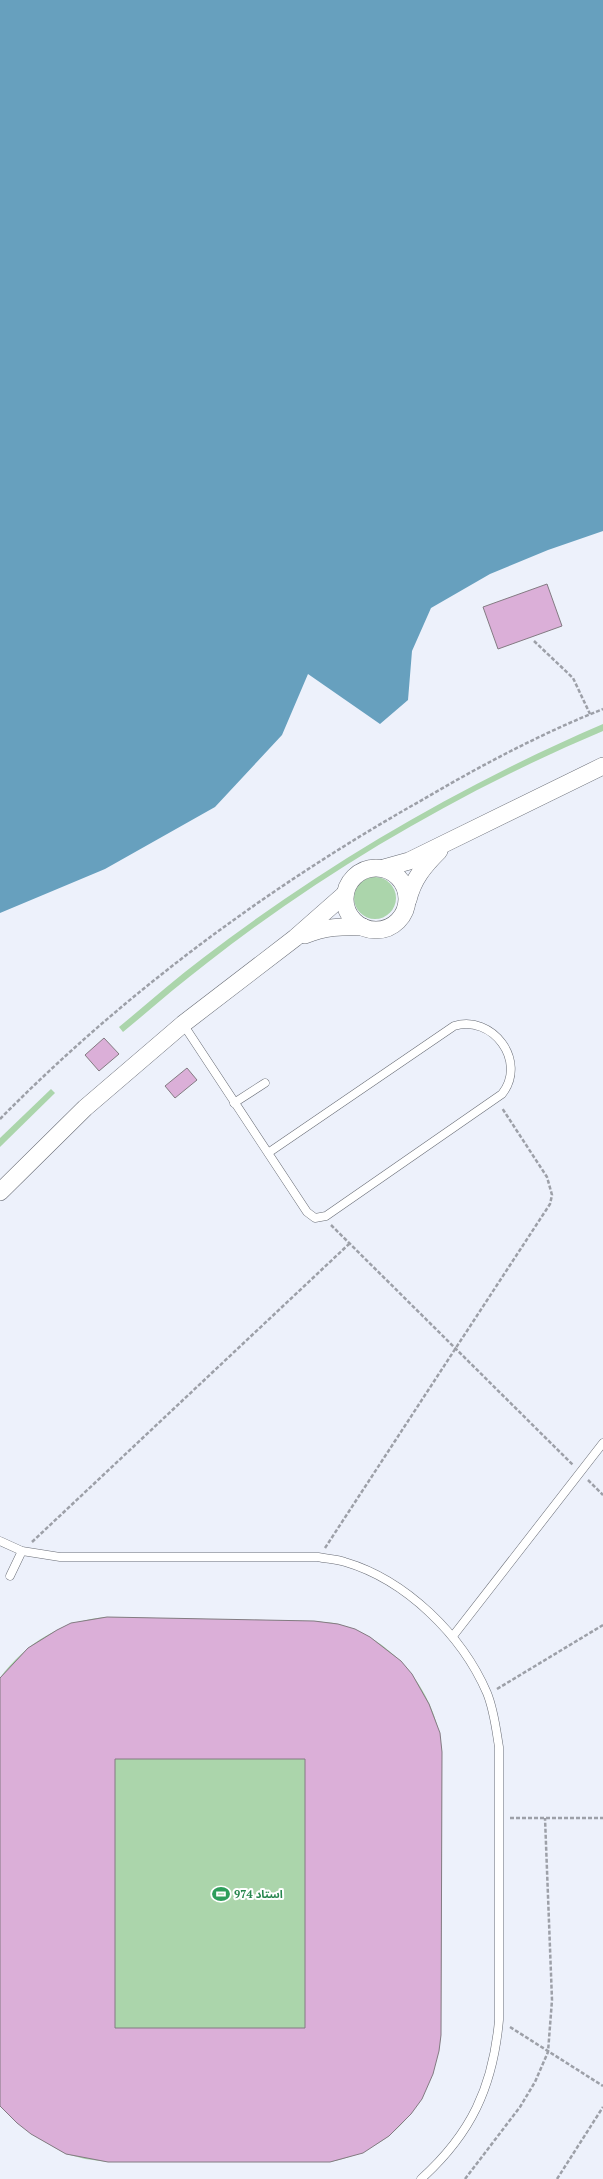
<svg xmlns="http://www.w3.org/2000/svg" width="603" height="2179" viewBox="0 0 603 2179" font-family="'PT Serif','Noto Sans Arabic',serif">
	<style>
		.green { fill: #abd5ab }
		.water { fill: #67a0be }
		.building { fill: #dbafd8; stroke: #837b82; fill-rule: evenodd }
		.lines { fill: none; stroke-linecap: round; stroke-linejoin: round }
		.service-casing { stroke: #686c75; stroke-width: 9 }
		.minor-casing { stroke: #686c75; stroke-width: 18 }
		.path { stroke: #9da0a8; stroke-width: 2.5; stroke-dasharray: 4 2; stroke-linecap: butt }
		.service { stroke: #fff; stroke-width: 8 }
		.minor { stroke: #fff; stroke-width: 17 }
		.labels { text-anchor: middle; stroke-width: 4; stroke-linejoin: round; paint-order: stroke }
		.leisure-label { font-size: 11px; font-weight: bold; fill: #27864d; stroke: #fff; text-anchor: start }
	</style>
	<rect width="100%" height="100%" fill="#edf1fb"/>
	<g class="green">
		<path d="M603,724V731C463,790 327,869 207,963C178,985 151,1009 123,1032L119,1027C147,1004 174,980 203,958C326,864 461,785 603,724Z"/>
		<circle cx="375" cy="898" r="21"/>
		<path d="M51,1089L55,1093L0,1147V1138Z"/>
		<path d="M107,1617L314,1621C321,1622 330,1622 338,1624C395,1639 438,1694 442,1752L441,2035C433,2100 396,2149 330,2162H108L85,2159L66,2154L45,2142L17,2123L0,2106V1678C25,1643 64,1620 107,1617Z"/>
	</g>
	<path class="water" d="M0,0H603V531L548,550L490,574L431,608L412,651L408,700L380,724L308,674L282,735L215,807L105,869L0,913Z"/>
	<g class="building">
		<path d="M547,584L562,626L498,649L483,607Z"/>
		<path d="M104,1038L119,1054L99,1071L85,1055Z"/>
		<path d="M187,1068L197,1080L175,1098L165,1086Z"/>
		<path d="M107,1617L314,1621L338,1624L355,1629L370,1637L401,1661L412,1674L429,1704L440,1733L442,1752L441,2035L439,2051L433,2074L422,2099L411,2114L389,2136L363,2153L330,2162H108L66,2154L31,2134L17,2123L0,2106V1678L28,1648L57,1630L71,1623ZM115,1759H305V2028H115Z"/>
	</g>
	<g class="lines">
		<g class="service-casing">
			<g id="service">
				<path d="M183,1024L307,1212L315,1218L326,1216L502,1094C528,1061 492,1014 454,1026L268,1153"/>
				<path d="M234,1103L265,1083"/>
				<path d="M0,1541L22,1551L60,1557H318C327,1559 336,1559 345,1562C406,1580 462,1635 487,1693C494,1710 496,1729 499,1747V2020C493,2087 471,2134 421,2179"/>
				<path d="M10,1576L22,1551"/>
				<path d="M453,1636L603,1443"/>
			</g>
		</g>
		<g class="minor-casing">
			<g id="minor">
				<circle cx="376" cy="899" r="31"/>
				<path d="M384,868L409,861L603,766"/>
				<path d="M408,900C413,879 424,866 439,851"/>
				<path d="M305,935C324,927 342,926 363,927"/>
				<path d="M0,1192L85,1108L183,1024L295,938L345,894"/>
			</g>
		</g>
		<g class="path">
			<path d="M534,641L573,678L590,714"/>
			<path d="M0,1119C124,993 268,887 422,800C480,766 540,734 603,709"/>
			<path d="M331,1225L573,1465"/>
			<path d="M588,1480L603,1495"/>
			<path d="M32,1542L349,1244"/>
			<path d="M325,1548L550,1204L552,1195L547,1177L502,1108"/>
			<path d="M497,1689L603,1625"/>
			<path d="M510,1818H603"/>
			<path d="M510,2027L603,2086"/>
			<path d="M465,2179L520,2107L535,2082L548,2052L552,2000L545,1818"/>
			<path d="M557,2179L603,2107"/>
		</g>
		<use href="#service" class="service"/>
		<use href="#minor" class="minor"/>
	</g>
	<defs>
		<g id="stadium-bare" transform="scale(1.38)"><path d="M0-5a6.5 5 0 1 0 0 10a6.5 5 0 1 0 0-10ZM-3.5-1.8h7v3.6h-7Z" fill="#2e9e5b" stroke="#fff" stroke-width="2.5" paint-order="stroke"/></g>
	</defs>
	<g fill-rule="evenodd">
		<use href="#stadium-bare" x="221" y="1894"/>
	</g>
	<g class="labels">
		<g class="leisure-label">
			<text x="234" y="1898">استاد 974</text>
		</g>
	</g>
</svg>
